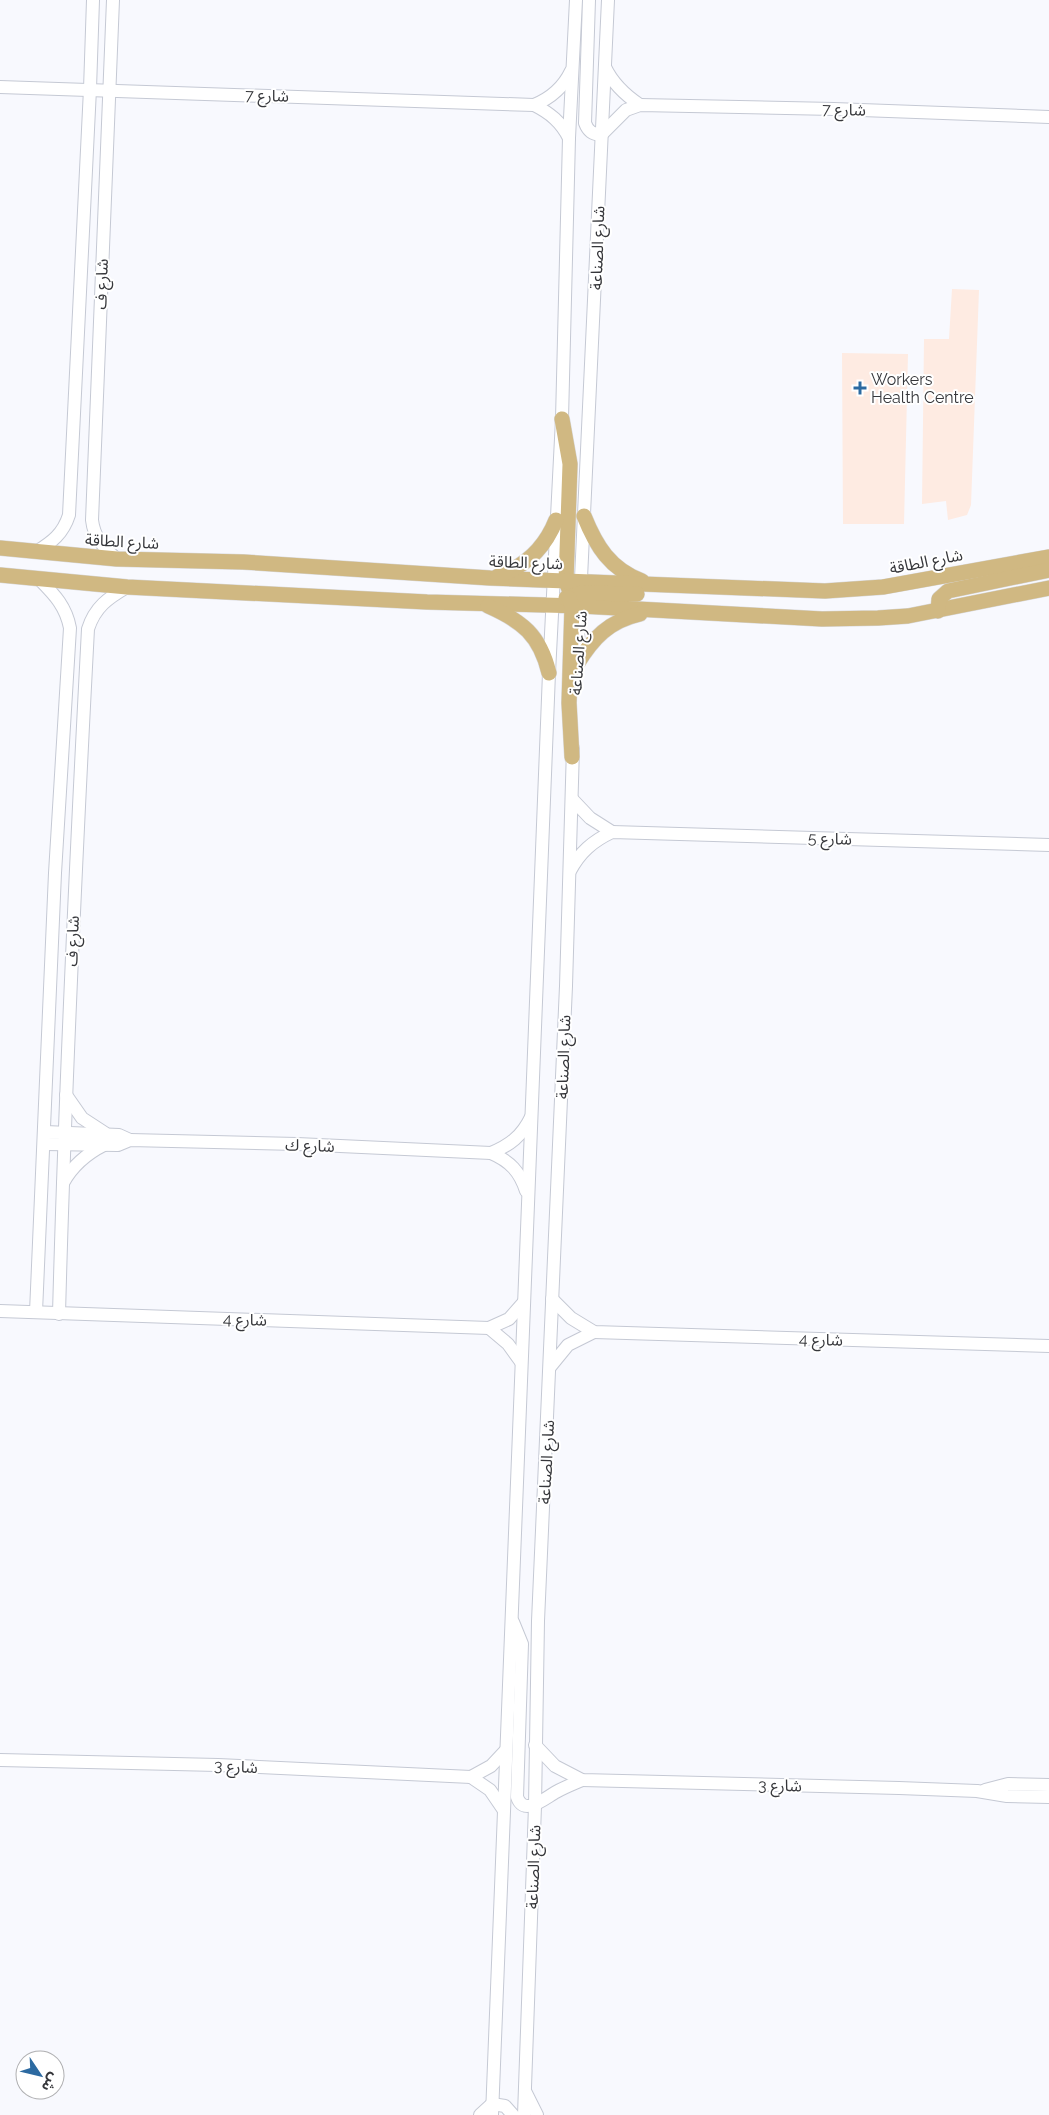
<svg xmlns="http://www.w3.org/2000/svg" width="1049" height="2115" viewBox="0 0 1049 2115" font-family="Raleway,'Noto Sans Arabic',sans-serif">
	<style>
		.medical { fill: #feebe2 }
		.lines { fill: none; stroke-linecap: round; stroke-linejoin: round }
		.minor-casing { stroke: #c5c9d4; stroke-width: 14 }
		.major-casing { stroke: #d7d7d8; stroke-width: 16 }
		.minor { stroke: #fff; stroke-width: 12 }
		.major { stroke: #d0b882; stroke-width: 15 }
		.poi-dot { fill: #2c6aa1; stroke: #fff; stroke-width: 2 }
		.labels { text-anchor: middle; stroke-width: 4; stroke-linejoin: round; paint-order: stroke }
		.street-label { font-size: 16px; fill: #36373b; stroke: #fff }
		.poi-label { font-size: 16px; fill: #36373b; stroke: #fff; text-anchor: start }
	</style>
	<rect width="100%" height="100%" fill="#f8f9fe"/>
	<g class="medical">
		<path d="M952,289L979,290L971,505L967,515L948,520L946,501L922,504L924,339H949Z"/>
		<path d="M842,353L908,354L904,524H843Z"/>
	</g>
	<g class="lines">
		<g class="minor-casing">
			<g id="minor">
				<path d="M113,0L92,520C94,538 104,548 117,559"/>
				<path d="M589,0L585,123C588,131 592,134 601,135L626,110L640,105L834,109L1049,117"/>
				<path d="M605,67C613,84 625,95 640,105"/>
				<path d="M0,87L534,105C550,113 561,122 569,138"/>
				<path d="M534,105C551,98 563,88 571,71"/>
				<path d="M36,552C52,542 63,534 69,515L90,89L93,0"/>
				<path d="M577,664L608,0"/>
				<path d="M572,799L590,818L612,832"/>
				<path d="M570,871C580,852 593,841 612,832L1049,845"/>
				<path d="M66,1095L82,1118L105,1133"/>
				<path d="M45,1132L119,1135L130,1140"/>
				<path d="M44,1144L118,1145L130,1140L297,1144L491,1153C510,1161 520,1172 526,1191"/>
				<path d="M491,1153C510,1145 522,1136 531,1117"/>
				<path d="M63,1183C73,1165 86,1154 104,1145"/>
				<path d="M552,1299L571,1318L594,1332L1049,1346"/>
				<path d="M0,1311L489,1328L509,1319L524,1302"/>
				<path d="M36,1312L55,873L70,628C66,607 55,595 40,580"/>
				<path d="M59,1314C65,1085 76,857 88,629C95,607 108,598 127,587"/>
				<path d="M489,1328L508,1344L521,1362"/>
				<path d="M550,1367L568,1345L594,1332"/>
				<path d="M513,1622L522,1644L517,1797C524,1817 545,1798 556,1792C565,1787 573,1784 582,1780"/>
				<path d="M535,1745L555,1766L582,1780L899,1788L977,1791L1007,1796L1049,1797"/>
				<path d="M0,1760L218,1765L471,1777L491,1766L506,1750"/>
				<path d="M471,1777L490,1790L503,1809"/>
				<path d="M985,1790L1008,1784L1049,1785"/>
				<path d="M526,2093L537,2115"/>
				<path d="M480,2115L492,2104L505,2106L513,2115"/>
				<path d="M492,2115L549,673L562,419L569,138L576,0"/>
				<path d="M524,2115L535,1806L538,1621L566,986L573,748"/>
			</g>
		</g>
		<g class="major-casing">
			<g id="major">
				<path d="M562,419L570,464L566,581L571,595L581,606"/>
				<path d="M584,516C596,546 610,569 642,581"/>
				<path d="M0,548L117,559L243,562L490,578L825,591L883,587L1049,557"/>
				<path d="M0,575L127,587L427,602L581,606L822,619L878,618L908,616L1049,588"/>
				<path d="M498,576C526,566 545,548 556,520"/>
				<path d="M566,598L582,593L637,594"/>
				<path d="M569,598L572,606L569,703L572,757"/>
				<path d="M488,606C522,621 540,635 549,673"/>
				<path d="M938,611L939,599L948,591L1049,570"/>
				<path d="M577,664C593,638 609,621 640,614"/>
			</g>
		</g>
		<use href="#minor" class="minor"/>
		<use href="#major" class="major"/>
	</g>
	<path class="poi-dot" d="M857.5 380.5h5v5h5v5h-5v5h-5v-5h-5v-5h5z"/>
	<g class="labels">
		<g class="street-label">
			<text transform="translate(267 95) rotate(2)" y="6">شارع 7</text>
			<text transform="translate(844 109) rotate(2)" y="6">شارع 7</text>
			<text transform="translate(597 248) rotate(-88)" y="6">شارع الصناعة</text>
			<text transform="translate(101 284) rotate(-88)" y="6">شارع ف</text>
			<text transform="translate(122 541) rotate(3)" y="6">شارع الطاقة</text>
			<text transform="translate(926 561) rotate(-11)" y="6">شارع الطاقة</text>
			<text transform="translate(526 562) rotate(2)" y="6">شارع الطاقة</text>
			<text transform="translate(578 653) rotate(-86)" y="6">شارع الصناعة</text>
			<text transform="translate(830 838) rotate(2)" y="6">شارع 5</text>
			<text transform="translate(72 941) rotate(-88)" y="6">شارع ف</text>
			<text transform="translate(563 1057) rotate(-88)" y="6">شارع الصناعة</text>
			<text transform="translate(310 1145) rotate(2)" y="6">شارع ك</text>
			<text transform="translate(245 1319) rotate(2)" y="6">شارع 4</text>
			<text transform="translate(821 1339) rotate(2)" y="6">شارع 4</text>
			<text transform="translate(546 1462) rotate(-87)" y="6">شارع الصناعة</text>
			<text transform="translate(236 1766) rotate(3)" y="6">شارع 3</text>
			<text transform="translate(780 1785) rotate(1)" y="6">شارع 3</text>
			<text transform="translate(533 1867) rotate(-88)" y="6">شارع الصناعة</text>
		</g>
		<g class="poi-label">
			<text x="871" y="385">Workers<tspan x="871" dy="18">Health Centre</tspan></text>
		</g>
	</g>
	<g transform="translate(40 2075) rotate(125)"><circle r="24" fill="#ffffff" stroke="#afafb1"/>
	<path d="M0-4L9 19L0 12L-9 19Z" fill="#2c6aa1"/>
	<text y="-8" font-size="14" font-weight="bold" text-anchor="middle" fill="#36373b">ش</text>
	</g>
</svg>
